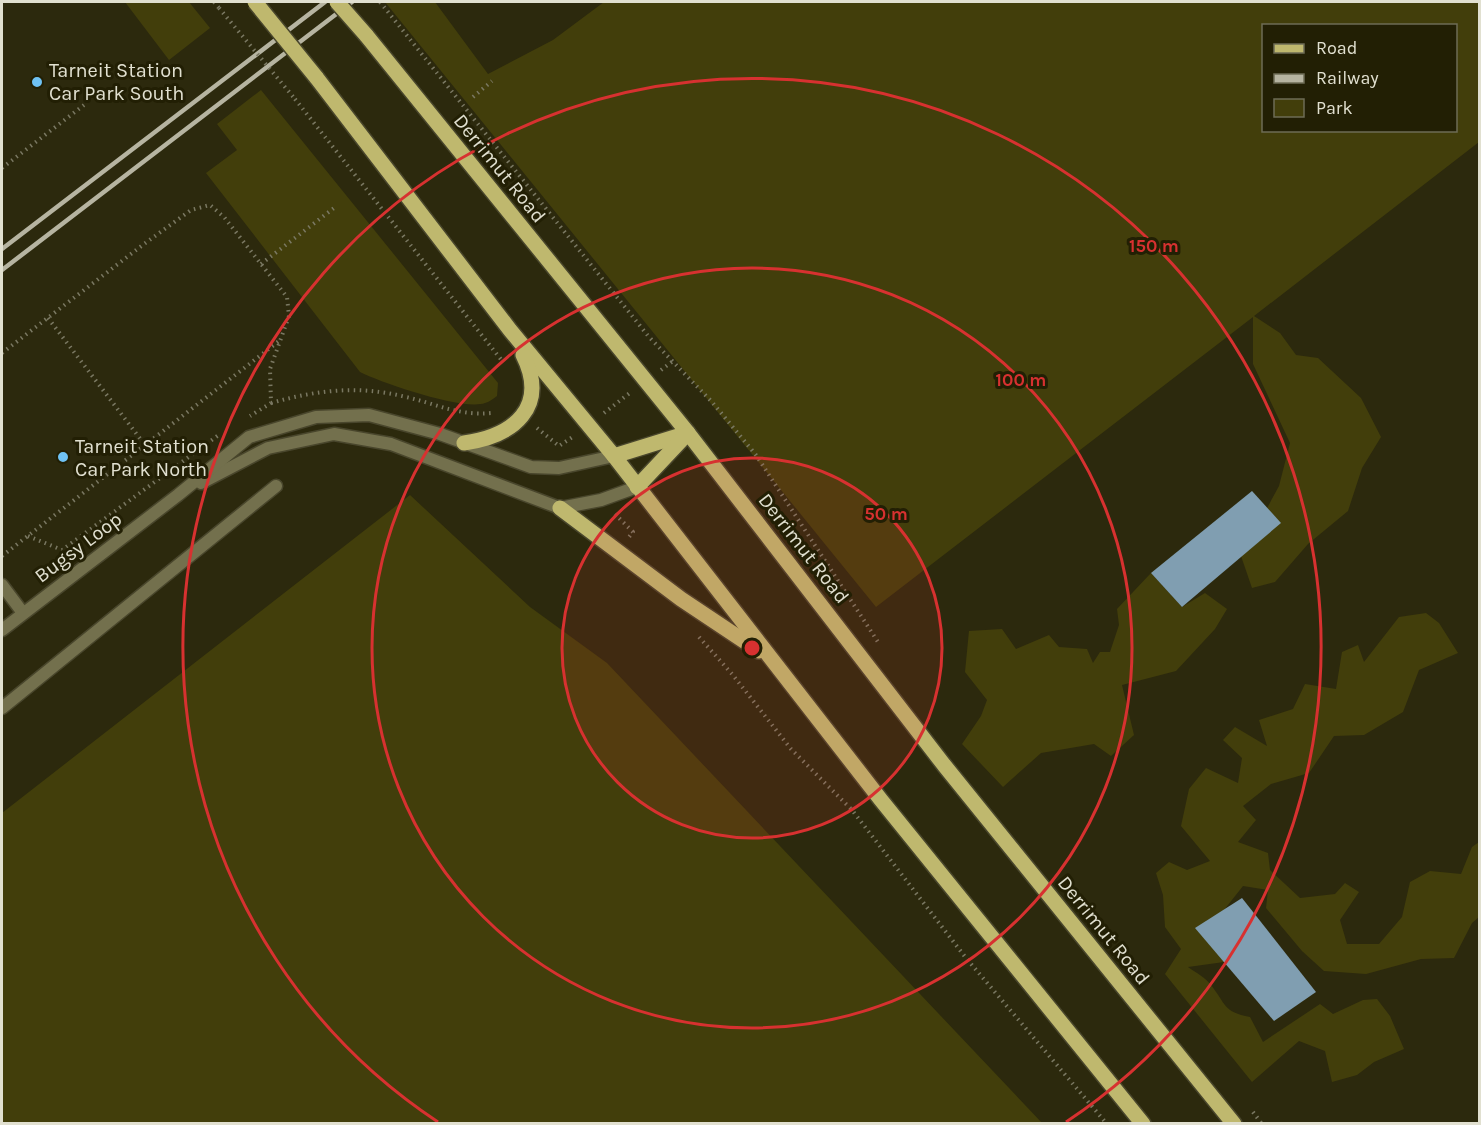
<svg xmlns="http://www.w3.org/2000/svg" width="1481" height="1125" viewBox="0 0 1481 1125" font-family="Karla,sans-serif">
	<style>
		.green { fill: #423e0b; fill-rule: evenodd }
		.building { fill: #809eb1 }
		.lines { fill: none; stroke-linecap: round; stroke-linejoin: round }
		.service-casing { stroke: #49462c; stroke-width: 15 }
		.primary-casing { stroke: #49462c; stroke-width: 18 }
		.path { stroke: #7a7862; stroke-width: 4; stroke-dasharray: 1.5 4.5; stroke-linecap: butt }
		.service { stroke: #73704d; stroke-width: 12 }
		.primary { stroke: #bfb86e; stroke-width: 15 }
		.rail { stroke: #b6b4a1; stroke-width: 4.5 }
		.primary-bridge-casing { stroke: #49462c; stroke-width: 18; stroke-linecap: butt }
		.path-bridge { stroke: #7a7862; stroke-width: 4; stroke-dasharray: 1.5 4.5; stroke-linecap: butt }
		.primary-bridge { stroke: #bfb86e; stroke-width: 15 }
		.ring { fill: none; stroke: #d73130; stroke-width: 3 }
		.poi-dot { fill: #6fc2f4; stroke: #221f04; stroke-width: 2 }
		.labels { text-anchor: middle; stroke-width: 6; stroke-linejoin: round; paint-order: stroke }
		.poi-label { font-size: 20px; fill: #e1e0d0; stroke: #221f04; text-anchor: start }
		.street-label { font-size: 20px; fill: #e1e0d0; stroke: #221f04 }
		.centre { fill: #d73130; stroke: #221f04; stroke-width: 3 }
		.ring-label { font-size: 18px; text-anchor: middle; font-weight: bold; fill: #d73130; stroke: #221f04; stroke-width: 6; stroke-linejoin: round; paint-order: stroke }
	</style>
	<rect width="100%" height="100%" fill="#2c290d"/>
	<g class="green">
		<path d="M125,2H189L210,28L169,60Z"/>
		<path d="M385,2H435L488,74L553,40L604,2H1479V142L1254,316L1280,333L1296,355L1318,358L1361,398L1381,437L1362,468L1348,511L1308,544L1275,582L1252,588L1241,556L1279,486L1290,443L1253,364V317L876,607ZM1264,26H1456V130H1264Z"/>
		<path d="M261,90L498,383L497,396C493,399 489,402 485,403C463,411 382,383 360,372L206,173L237,150L217,124Z"/>
		<path d="M410,495L530,607L607,663L1042,1123H2V813Z"/>
		<path d="M1151,573L1182,607L1205,593L1227,609L1215,629L1176,671L1122,685L1134,735L1111,756L1094,744L1041,753L1003,787L962,744L981,716L987,700L965,672L969,631L1002,629L1016,649L1049,635L1059,647L1087,649L1093,663L1100,652H1110L1119,625L1117,609Z"/>
		<path d="M1426,613L1439,623L1458,653L1419,670L1403,712L1364,735L1334,736L1309,773L1271,784L1243,806L1256,820L1238,842L1268,853L1270,870L1300,898L1335,894L1345,883L1359,892L1340,920L1347,944H1379L1402,917L1410,882L1430,871L1461,874L1472,847L1479,842V917L1472,923L1454,958L1421,959L1366,974L1324,971L1302,951L1266,908L1268,890L1243,886L1224,910L1229,929L1224,962L1188,967C1195,972 1206,978 1211,985C1226,1004 1223,1012 1250,1017L1263,1042L1320,1004L1333,1014L1363,1000L1377,999L1390,1016L1404,1049L1374,1062L1357,1075L1332,1082L1325,1051L1299,1041L1252,1082L1165,974L1181,949L1165,927L1163,895L1156,873L1169,862L1187,870L1210,861L1181,826L1189,789L1206,768L1238,783L1242,758L1223,740L1235,727L1267,746L1259,720L1293,709L1305,684L1336,689L1342,652L1358,645L1364,662L1399,617Z"/>
	</g>
	<g class="building">
		<path d="M1252,491L1281,523L1182,607L1151,573Z"/>
		<path d="M1242,898L1316,992L1274,1021L1195,928Z"/>
	</g>
	<g class="lines">
		<g class="service-casing">
			<g id="service">
				<path d="M201,483L268,448L334,434L391,444L560,508L601,500L637,487"/>
				<path d="M2,585L23,613"/>
				<path d="M2,630L178,495L249,437L316,417L369,415L440,434L531,467L559,468L614,456"/>
				<path d="M2,708L276,486"/>
			</g>
		</g>
		<g class="primary-casing">
			<g id="primary">
				<path d="M366,35L688,433L944,765L1234,1124"/>
				<path d="M316,77L510,330L614,456L881,800L1143,1124"/>
				<path d="M464,443C514,436 549,407 523,355"/>
				<path d="M614,456L688,433"/>
				<path d="M637,487L686,435"/>
				<path d="M560,508L681,599L759,651"/>
			</g>
		</g>
		<g class="path">
			<path d="M214,2L219,8"/>
			<path d="M380,2L649,337L712,402L756,455L880,645"/>
			<path d="M473,97L492,81"/>
			<path d="M295,99L503,362"/>
			<path d="M2,168L84,105"/>
			<path d="M261,264L334,208"/>
			<path d="M48,318L145,445"/>
			<path d="M2,353L144,244L191,210L210,205L224,217L287,297L289,316L270,369L271,403L250,416"/>
			<path d="M661,370L673,361"/>
			<path d="M271,403C317,390 359,385 406,397C437,404 458,416 491,413"/>
			<path d="M604,413L631,392"/>
			<path d="M537,428L559,446L574,436"/>
			<path d="M615,514L633,532L629,537"/>
			<path d="M28,536L62,550L220,434"/>
			<path d="M2,556L279,341"/>
			<path d="M699,637L732,674L791,749L852,810L966,958L1107,1124"/>
			<path d="M1253,1112L1262,1124"/>
		</g>
		<use href="#service" class="service"/>
		<use href="#primary" class="primary"/>
		<g class="rail">
			<path d="M2,249L325,2"/>
			<path d="M2,270L352,2"/>
		</g>
		<g class="primary-bridge-casing">
			<g id="primary-bridge">
				<path d="M255,2L316,77"/>
				<path d="M337,2L366,35"/>
			</g>
		</g>
		<path class="path-bridge" d="M219,8L295,99"/>
		<use href="#primary-bridge" class="primary-bridge"/>
	</g>
	<circle cx="752" cy="648" r="190" fill="#d73130" fill-opacity=".12"/>
	<g class="ring">
		<circle cx="752" cy="648" r="190"/>
		<circle cx="752" cy="648" r="380"/>
		<path d="M438 1122A569 569 0 1 1 1066 1122"/>
	</g>
	<g class="poi-dot">
		<circle cx="37" cy="82" r="6"/>
		<circle cx="63" cy="457" r="6"/>
	</g>
	<g class="labels">
		<g class="poi-label">
			<text x="49" y="77">Tarneit Station<tspan x="49" dy="23">Car Park South</tspan></text>
			<text x="75" y="453">Tarneit Station<tspan x="75" dy="23">Car Park North</tspan></text>
		</g>
		<g class="street-label">
			<text transform="translate(500 168) rotate(51)" y="7">Derrimut Road</text>
			<text transform="translate(78 547) rotate(-37)" y="7">Bugsy Loop</text>
			<text transform="translate(804 548) rotate(52)" y="7">Derrimut Road</text>
			<text transform="translate(1104 930) rotate(51)" y="7">Derrimut Road</text>
		</g>
	</g>
	<circle cx="752" cy="648" r="9" class="centre"/>
	<g class="ring-label">
		<text x="1154" y="252">150 m</text>
		<text x="1021" y="386">100 m</text>
		<text x="886" y="520">50 m</text>
	</g>
	<rect width="1481" height="1125" fill="none" stroke="#e1e0d0" stroke-width="6"/>
	<rect x="1262" y="24" width="195" height="108" fill="#221f04" stroke="#6e6c56" stroke-width="1.5"/>
	<rect x="1274" y="44" width="30" height="9" fill="#bfb86e" stroke="#6e6c56" stroke-width="1.5"/>
	<text x="1316" y="54" font-size="18" fill="#e1e0d0">Road</text>
	<rect x="1274" y="74" width="30" height="9" fill="#b6b4a1" stroke="#6e6c56" stroke-width="1.5"/>
	<text x="1316" y="84" font-size="18" fill="#e1e0d0">Railway</text>
	<rect x="1274" y="99" width="30" height="18" fill="#423e0b" stroke="#6e6c56" stroke-width="1.5"/>
	<text x="1316" y="114" font-size="18" fill="#e1e0d0">Park</text>
</svg>
